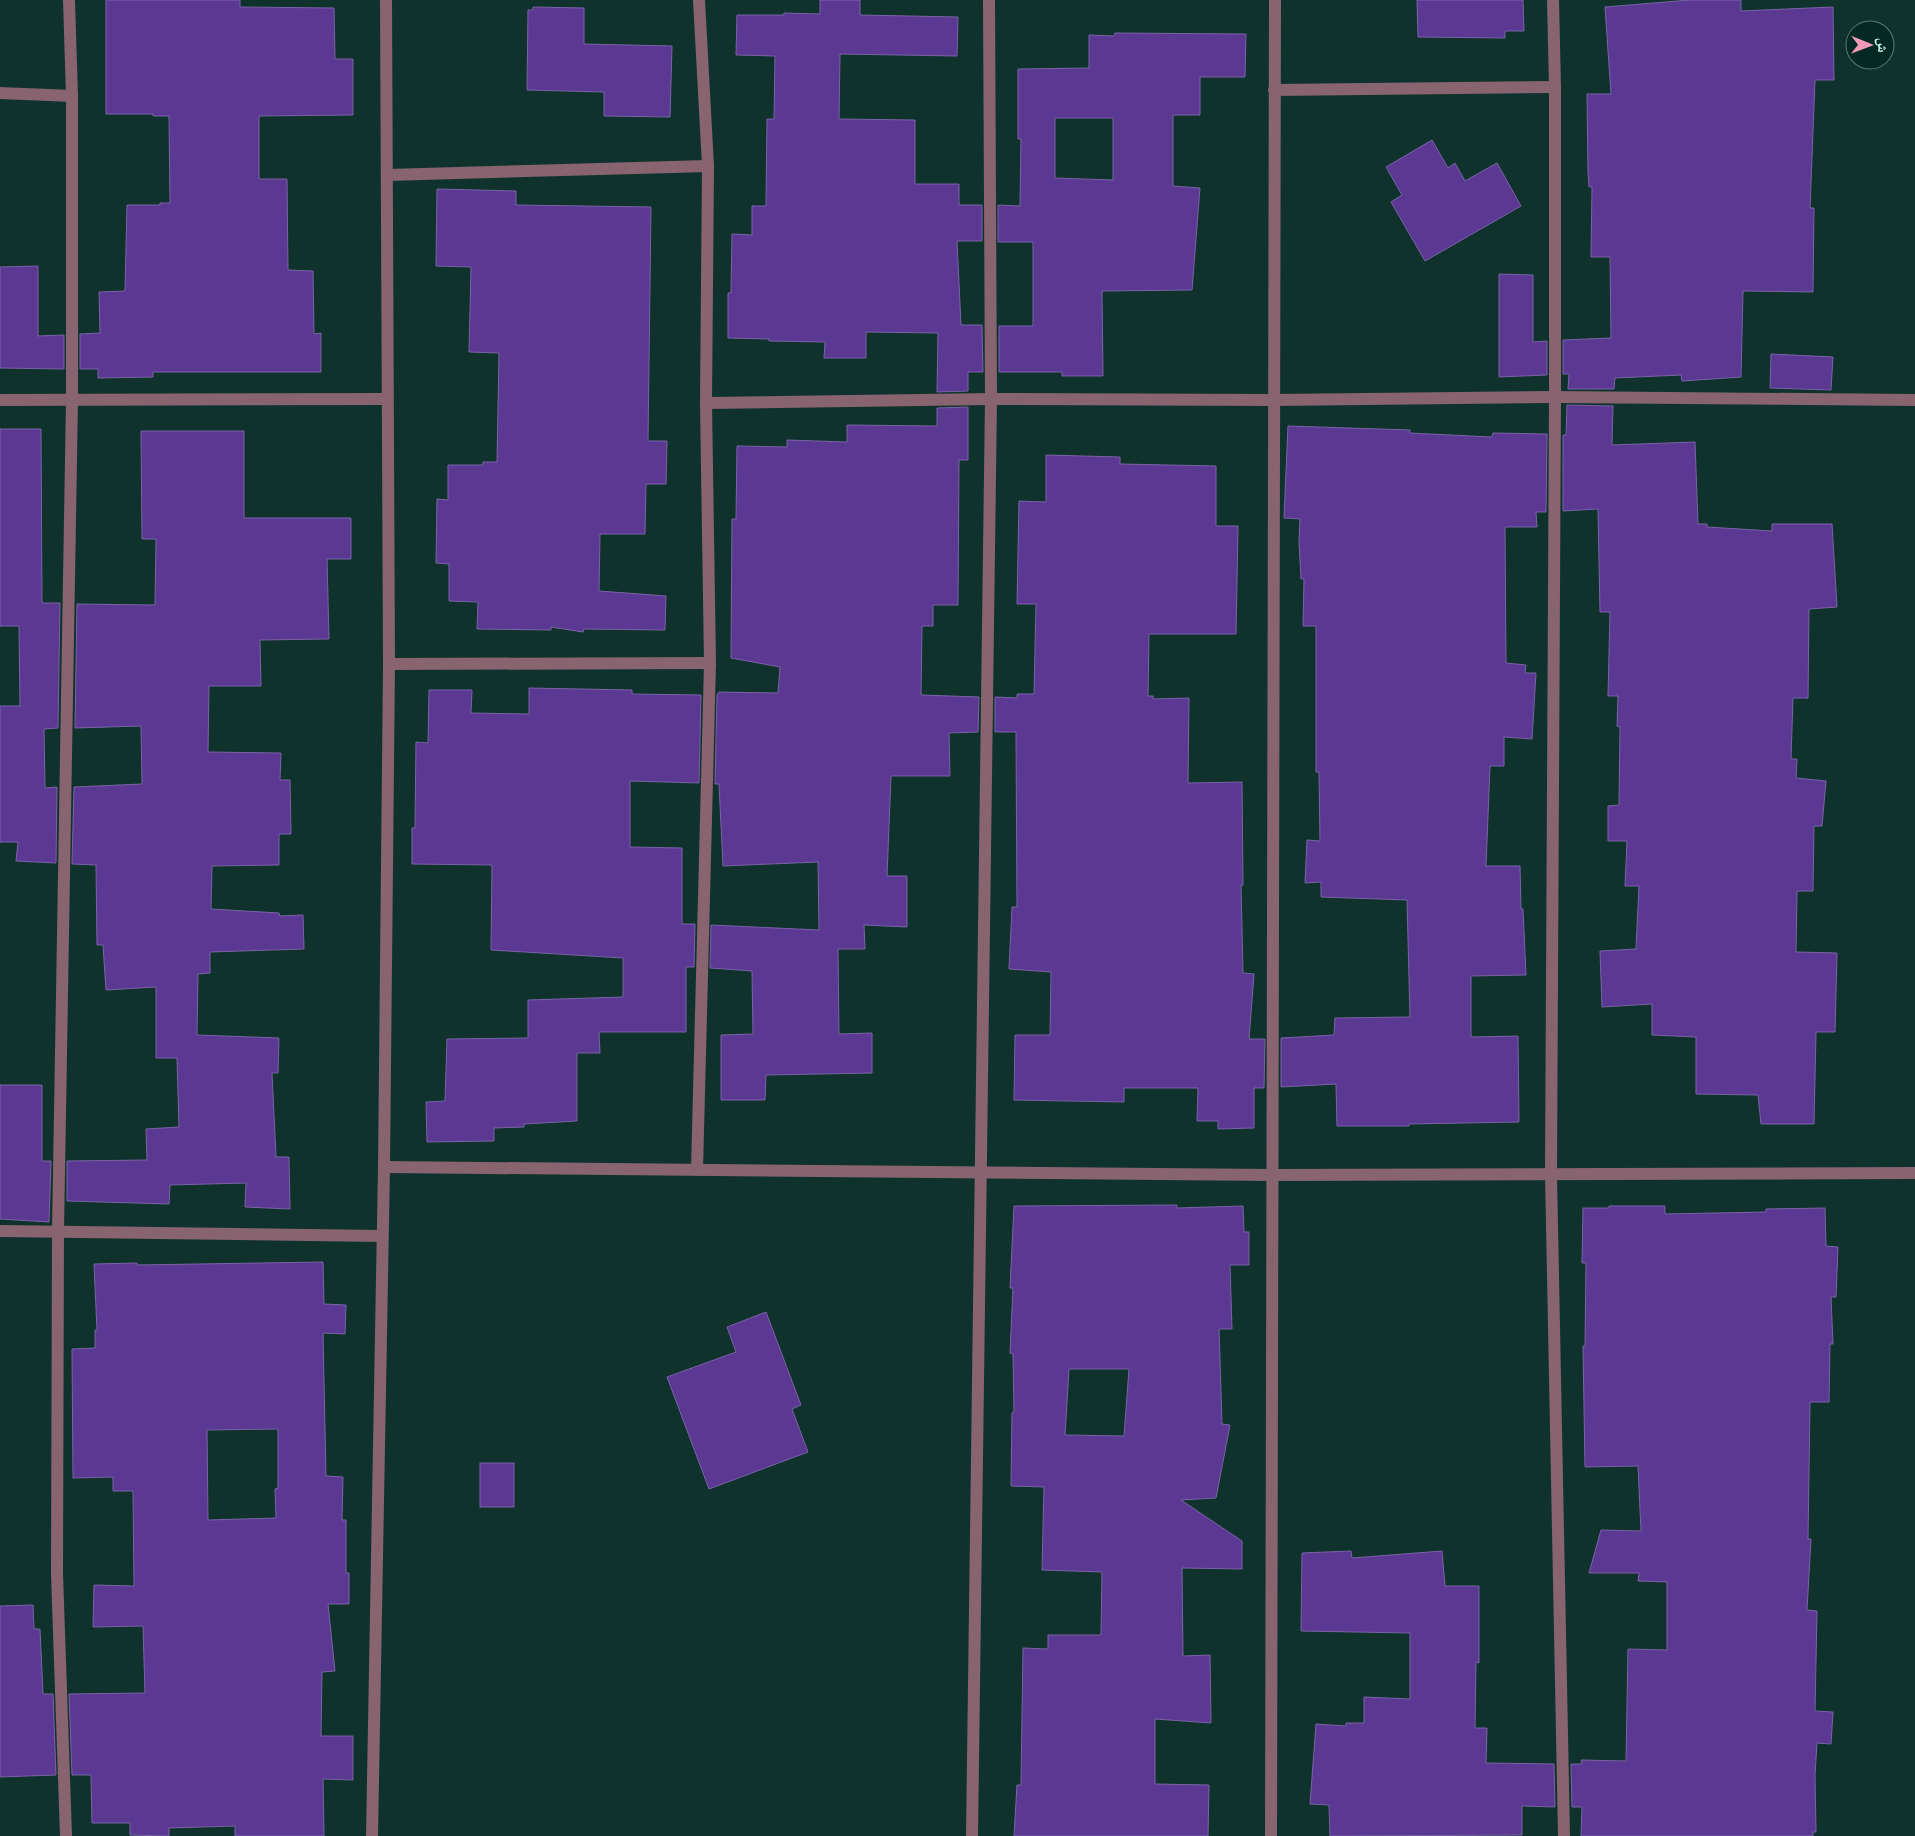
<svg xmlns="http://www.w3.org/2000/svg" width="1915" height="1836" viewBox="0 0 1915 1836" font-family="Commissioner,'Noto Naskh Arabic',sans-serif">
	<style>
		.building { fill: #5b3891; stroke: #7a63a8; fill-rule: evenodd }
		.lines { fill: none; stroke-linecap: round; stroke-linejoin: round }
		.minor { stroke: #87646f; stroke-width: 12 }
	</style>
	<rect width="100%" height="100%" fill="#0f332c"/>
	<g class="building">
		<path d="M106,0H240V7L334,8L335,59H353V115L259,116V179H287L288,270L313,271L314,334L321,333V372H153V377L98,378V369H80V334L100,333L99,292L125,291L127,205H160V203H170L169,116H153V114H106Z"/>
		<path d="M820,0H860V15L958,17L957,56L840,54L839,119L915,120V184H959V205H982V241H957L961,325H982L983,372H968V391L937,392L938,333L866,332V358H824L825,342L769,341V339L728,338V293H731L732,234L752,235V206H766L767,119H774L775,56L736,55L737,15H784V13L820,14Z"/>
		<path d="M1417,0H1523L1524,31H1505V38L1418,37Z"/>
		<path d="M1690,0H1741V11L1833,7L1834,80H1815L1810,208H1814L1813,292L1743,291L1741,377L1682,381L1681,375L1615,378L1614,389H1568L1569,374H1563V340L1611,338L1610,257H1591L1592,187H1589L1588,172L1587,94H1611L1605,7Z"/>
		<path d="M533,7L584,8V44L672,46L670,117L604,116V92L527,90L528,10H533Z"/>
		<path d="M1115,33L1246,34L1245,77H1200V115H1173V186L1200,188L1192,290L1102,291L1103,376H1062V372H999V326H1033V242H998V205L1020,206L1021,139H1018V69L1089,68V35L1114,36ZM1055,118H1113V180L1055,178Z"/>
		<path d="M1432,140L1448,168L1455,163L1465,181L1497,163L1521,206L1425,261L1391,202L1402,195L1386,167Z"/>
		<path d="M437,189L516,191V205L651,207L648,441H667L666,484H646L645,534H600L599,591L666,596L665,630L584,629L583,632L551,627V630L477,629L478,602L449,601V564L436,563L437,499L448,500V465H483V462H497L499,353L469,352L471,267L436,266Z"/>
		<path d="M38,266V336L64,335V369L0,368V267Z"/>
		<path d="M1499,274L1533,275V342L1547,341V375L1499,377Z"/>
		<path d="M1771,354L1833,357L1831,390L1770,388Z"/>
		<path d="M1567,405L1613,406L1612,445L1695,442L1698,524H1707V527L1772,531V524H1832L1837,607L1809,609L1808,698H1793L1791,759H1797L1796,778L1826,781L1822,826H1814L1813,891H1797L1796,952L1837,953L1835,1032H1816L1814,1124H1761L1758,1095L1696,1094V1037L1652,1035V1004L1602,1007L1600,951L1636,949L1639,886H1625L1627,841H1608V806L1619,805L1620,727L1617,726L1618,696H1608L1610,612H1600L1598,509L1563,511V435H1566Z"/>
		<path d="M968,407V460H959L958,605H933V626H922L921,695L979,697L978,732L949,733L950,776H891L887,876H907V927L864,925L865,949H838L839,1034L872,1033V1073L766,1075L765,1100H721V1035L753,1034L752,971L710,968L711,925L819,930L818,862L723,866L719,784H715L717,695L719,692L778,693L780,667L731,658L732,519H736L737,446L787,447V440L847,442V425L937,426V408Z"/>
		<path d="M1288,426L1410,430V433L1492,437L1493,433L1547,434L1546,512H1536L1537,527H1505L1506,663L1526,665L1525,673H1536L1532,739L1504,737V766H1490L1486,866H1520L1521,909H1523L1526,975L1471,976V1037L1518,1036L1519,1122L1409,1124V1126H1337L1336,1084L1281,1087V1038L1334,1035L1335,1018L1410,1017L1407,900L1321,897V882L1305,883L1307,840L1320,841L1319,772H1316V626H1303L1304,579H1301L1299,542L1300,519L1284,518Z"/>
		<path d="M0,429H41L42,603H60L58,728L44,729L45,788L57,787L56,863L16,861L18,842H0V706H20L19,626H0Z"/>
		<path d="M141,431H244V518H351V559H327L329,639L260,640L261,686H209L208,752L281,753L280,780H290L291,834H279V865L212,866L211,909L279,913L280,916L303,915L304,949L210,952V973L198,974L197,1035L279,1038L278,1073H272L276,1157H289L290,1209L245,1207L246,1183L170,1185L169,1204L67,1201V1161L147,1160L146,1129L179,1127L177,1058H156V987L106,990L103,945H97L96,865L72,864L74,787L142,784L141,726L75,728L77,604L155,605L156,539H142Z"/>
		<path d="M1046,455L1120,457V464L1216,466V526H1238L1236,634H1149L1148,696H1153V699L1189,698L1188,783L1242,782L1243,885H1241L1243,973L1254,974L1249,1039H1265L1264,1088H1254V1128L1218,1129V1121H1197L1198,1088H1124V1102L1014,1100L1015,1035H1050L1051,972L1009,969L1012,907H1017L1016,732H995V697L1017,698V694H1034L1036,604H1017L1019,501L1046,502Z"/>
		<path d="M529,688L632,690V694L701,695L699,783L630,781V847L682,848V924H695L694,967H686V1032H599L600,1053H577V1121L524,1124V1127L494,1128V1141L427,1142L426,1102L445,1101L447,1039L528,1038V1000L623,997V958L491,950L492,865L412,864V828H415L416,742L428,743L429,690H472L471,713L529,714Z"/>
		<path d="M0,1085H42V1161H51L49,1222L0,1219Z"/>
		<path d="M1177,1205V1208L1243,1206L1244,1232H1249V1265H1230L1232,1329H1219L1222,1424L1230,1425L1216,1498L1181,1500L1242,1541V1569L1182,1568L1183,1656L1210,1655L1211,1723L1155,1719V1784L1209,1785L1208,1836H1014L1017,1785H1021L1023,1648L1048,1649V1635H1101L1102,1572L1042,1570L1044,1487L1011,1486L1012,1413L1014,1412L1013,1354L1010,1353L1013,1288H1010L1014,1206ZM1069,1369H1129L1124,1436L1065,1435Z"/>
		<path d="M1609,1206H1665V1214L1766,1212V1209L1825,1208L1826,1246L1838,1247L1836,1297H1831L1833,1344H1830L1829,1402H1810L1808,1539H1811L1807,1610L1817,1611L1815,1711L1833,1712L1831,1744L1817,1743L1815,1775L1816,1832H1813V1836H1581L1582,1807H1572L1571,1764H1582L1581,1760L1626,1761L1628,1649L1667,1650V1582L1638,1581L1639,1573H1589L1601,1530L1641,1531L1638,1466L1585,1467L1583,1346H1585L1586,1263H1582L1583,1208H1609Z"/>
		<path d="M323,1262L324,1304L346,1305L345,1334L323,1333L326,1476L343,1477L342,1520H346V1573H349V1604H328L335,1671L322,1672L321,1736H353V1780L323,1779L324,1836H235V1826L169,1828V1836L130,1835V1823H92L91,1775H72L69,1694L145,1693L143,1626L93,1627L94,1585L134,1586L133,1491H113V1477L73,1478L72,1349L95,1348V1330H97L94,1264L137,1263V1265ZM278,1429V1488L275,1489L276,1518L208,1520L207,1430Z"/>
		<path d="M766,1312L801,1405L792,1409L808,1452L709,1489L667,1377L736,1352L727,1327Z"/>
		<rect x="480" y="1463" width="34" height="44"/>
		<path d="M1351,1551L1352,1558L1442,1551L1445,1586H1479V1663L1476,1662L1475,1728H1487L1486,1763L1554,1764L1555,1807L1522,1806V1835L1330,1836L1329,1805L1310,1804L1316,1724L1346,1726V1723H1364V1697L1410,1699V1633L1301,1631L1302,1553Z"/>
		<path d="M33,1605L34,1629H40L43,1694H53L56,1775L0,1777V1606Z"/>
	</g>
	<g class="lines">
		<g class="minor">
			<path d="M1553,0L1555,87V397L1551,1174L1564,1836"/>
			<path d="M1274,90L1555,87"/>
			<path d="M0,93L72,96"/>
			<path d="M387,175L708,166"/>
			<path d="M0,400L387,399"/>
			<path d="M706,403L991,399L1273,400L1555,397L1915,400"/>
			<path d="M389,664L710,663"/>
			<path d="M384,1167L1273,1175L1915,1173"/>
			<path d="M697,1170L710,663L706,403L708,166L699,0"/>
			<path d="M0,1231L382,1236"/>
			<path d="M66,1836L57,1574L58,1231L72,400V96L69,0"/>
			<path d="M372,1836L384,1167L389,664L386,0"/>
			<path d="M972,1836L991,399L989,0"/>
			<path d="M1271,1836L1275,0"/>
		</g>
	</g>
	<g transform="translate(1870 45) rotate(91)"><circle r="24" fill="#042922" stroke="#537d74"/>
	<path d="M0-4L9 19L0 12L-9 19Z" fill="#f09ab7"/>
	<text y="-8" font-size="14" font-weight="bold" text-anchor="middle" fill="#c9fbee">ش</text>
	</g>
</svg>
